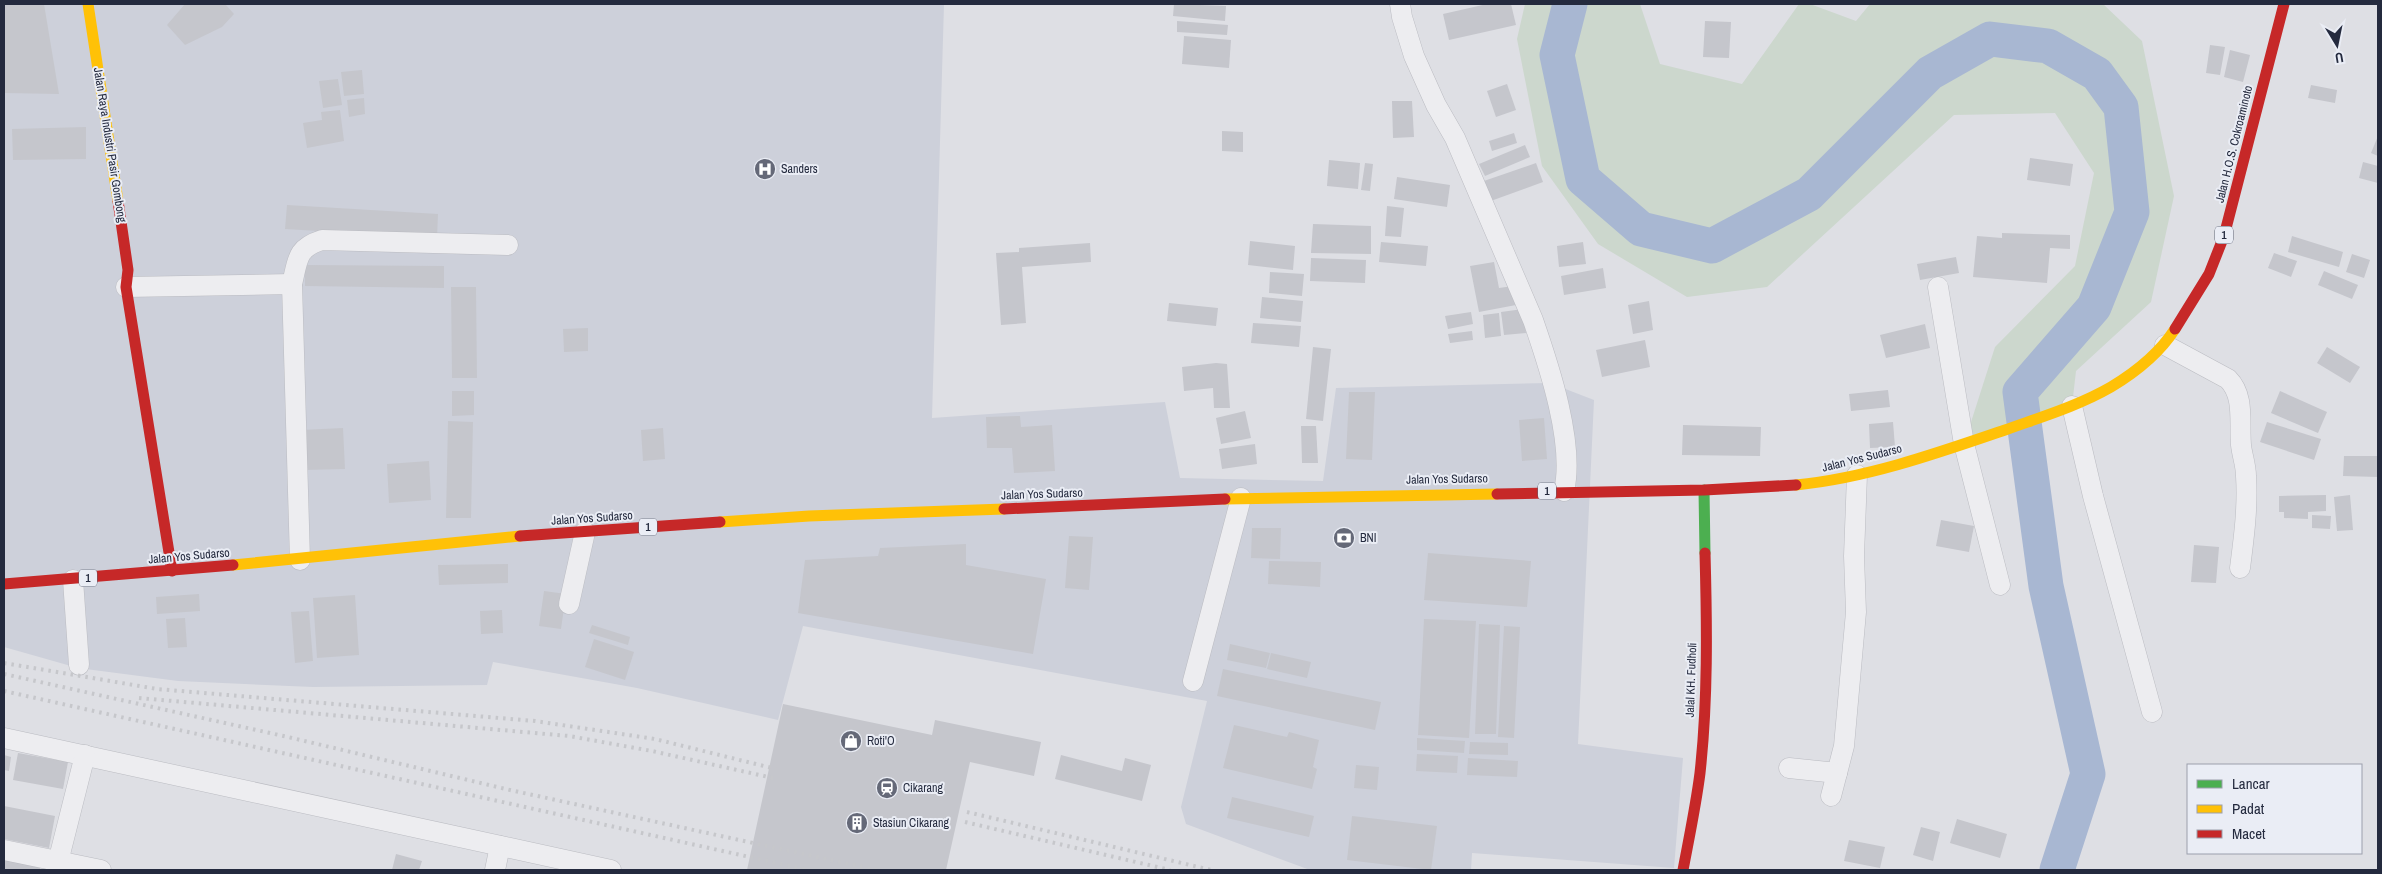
<svg xmlns="http://www.w3.org/2000/svg" width="2382" height="874" viewBox="0 0 2382 874" font-family="'Archivo Narrow',sans-serif">
	<style>
		.built { fill: #cdd0da }
		.green { fill: #ccd7cd }
		.lines { fill: none; stroke-linecap: round; stroke-linejoin: round }
		.river { stroke: #a8b7d2; stroke-width: 35 }
		.building { fill: #c5c6cc }
		.street-casing { stroke: #bbbcc2; stroke-width: 21 }
		.street { stroke: #ededf0; stroke-width: 20 }
		.fast { stroke: #4caf50; stroke-width: 11 }
		.slow { stroke: #ffc107; stroke-width: 11 }
		.jam { stroke: #c62828; stroke-width: 11 }
		.rail { stroke: #c6c7cb; stroke-width: 4; stroke-dasharray: 2.5 5; stroke-linecap: butt }
		.labels { text-anchor: middle; stroke-width: 4; stroke-linejoin: round; paint-order: stroke }
		.shield { fill: #eaedf5; stroke: #5f6475; stroke-width: 1 }
		.shield-label { font-size: 11px; font-weight: bold; fill: #242a3e }
		.street-label { font-size: 12px; fill: #242a3e; stroke: #eaedf5 }
		.poi-label { font-size: 12px; fill: #242a3e; stroke: #eaedf5; text-anchor: start }
	</style>
	<rect width="100%" height="100%" fill="#dedfe4"/>
	<path class="built" d="M4,4H944L932,418L1165,402L1180,478L1323,481L1336,388L1550,383L1594,400L1578,744L1683,758L1674,868L1472,853L1471,870H1310L1186,824L1181,807L1207,701L803,626L778,720L637,688L493,662L487,685L313,687L178,681L78,668L4,647Z"/>
	<path class="green" d="M1525,4H1640L1660,64L1742,84L1799,4H1810L1856,21L1870,4H2103L2142,41L2174,196L2151,302L2076,371L2072,406L1964,444L1995,347L2075,266L2094,173L2055,113L1954,115L1767,287L1687,297L1598,244L1542,166L1517,39Z"/>
	<g class="lines">
		<path class="river" d="M1570,4L1557,55L1583,179L1641,229L1712,246L1809,194L1930,73L1990,39L2048,46L2097,74L2121,107L2132,212L2094,307L2020,392L2046,586L2088,774L2057,870"/>
	</g>
	<g class="building">
		<path d="M4,4H44L59,94L4,93Z"/>
		<path d="M185,4H225L234,14L222,27L185,45L167,25Z"/>
		<path d="M1174,4L1226,6L1225,21L1173,16Z"/>
		<path d="M1487,4H1511L1516,25L1449,40L1443,14Z"/>
		<path d="M1177,21L1228,25L1227,35L1177,32Z"/>
		<path d="M1705,21L1731,22L1729,58L1703,57Z"/>
		<path d="M1184,36L1231,40L1229,68L1182,64Z"/>
		<path d="M2210,45L2225,47L2220,75L2206,73Z"/>
		<path d="M2230,50L2250,55L2243,82L2224,77Z"/>
		<path d="M362,70L364,94L344,96L341,72Z"/>
		<path d="M338,79L342,105L323,108L319,81Z"/>
		<path d="M1507,84L1516,110L1496,117L1487,91Z"/>
		<path d="M2311,85L2337,90L2335,103L2308,98Z"/>
		<path d="M364,98L365,114L349,117L347,100Z"/>
		<path d="M1392,101H1412L1414,137L1393,138Z"/>
		<path d="M340,110L344,141L307,148L303,123L322,120L321,112Z"/>
		<path d="M86,127V159L13,160L12,129Z"/>
		<path d="M1222,131L1243,132V152L1222,151Z"/>
		<path d="M1514,133L1517,143L1492,151L1489,141Z"/>
		<path d="M2378,136V156L2371,153Z"/>
		<path d="M1525,145L1530,157L1485,176L1479,164Z"/>
		<path d="M2030,158L2073,164L2070,186L2027,180Z"/>
		<path d="M1329,160L1360,163L1358,189L1327,186Z"/>
		<path d="M2363,162L2378,166V183L2359,178Z"/>
		<path d="M1365,163L1373,164L1370,191L1361,190Z"/>
		<path d="M1536,163L1543,182L1488,202L1481,182Z"/>
		<path d="M1397,177L1450,185L1447,207L1394,199Z"/>
		<path d="M287,205L438,214L437,238L285,229Z"/>
		<path d="M1387,206L1404,208L1401,237L1385,236Z"/>
		<path d="M1313,224L1371,226V254L1311,253Z"/>
		<path d="M2002,233L2070,235V249L2050,248L2047,283L1973,277L1977,236L2002,238Z"/>
		<path d="M2292,236L2343,252L2339,267L2288,252Z"/>
		<path d="M1250,241L1295,246L1293,270L1248,265Z"/>
		<path d="M1381,242L1428,246L1426,266L1379,262Z"/>
		<path d="M1583,242L1586,264L1559,267L1557,246Z"/>
		<path d="M1090,243L1091,262L1022,267L1026,323L1001,325L996,253L1019,252V248Z"/>
		<path d="M2274,253L2297,261L2291,277L2268,268Z"/>
		<path d="M2352,254L2370,260L2364,278L2346,272Z"/>
		<path d="M1956,257L1959,273L1920,280L1917,264Z"/>
		<path d="M1311,258L1366,260L1365,283L1310,281Z"/>
		<path d="M1494,262L1499,288L1513,286L1516,305L1479,312L1470,266Z"/>
		<path d="M305,265L444,266V288L305,286Z"/>
		<path d="M1603,268L1606,288L1564,295L1561,276Z"/>
		<path d="M2324,271L2358,285L2352,299L2318,285Z"/>
		<path d="M1270,272L1304,274L1302,296L1269,293Z"/>
		<path d="M451,287H476L477,378H452Z"/>
		<path d="M1262,297L1303,301L1301,322L1260,318Z"/>
		<path d="M1649,301L1653,330L1633,334L1628,305Z"/>
		<path d="M1169,303L1218,308L1216,326L1167,321Z"/>
		<path d="M1523,309L1526,333L1504,335L1501,312Z"/>
		<path d="M1471,312L1473,324L1448,329L1445,316Z"/>
		<path d="M1499,313L1501,336L1485,338L1483,315Z"/>
		<path d="M1253,323L1301,326L1299,347L1251,343Z"/>
		<path d="M1925,324L1930,348L1886,358L1880,335Z"/>
		<path d="M588,328V351L564,352L563,329Z"/>
		<path d="M1472,331L1473,340L1450,343L1448,334Z"/>
		<path d="M1645,340L1650,367L1602,377L1596,350Z"/>
		<path d="M1313,347L1331,349L1323,421L1306,419Z"/>
		<path d="M2327,347L2360,367L2350,383L2317,363Z"/>
		<path d="M1216,363L1227,364L1230,408H1214L1213,388L1184,391L1182,367Z"/>
		<path d="M1888,390L1890,407L1851,411L1849,394Z"/>
		<path d="M452,391H474V415L452,416Z"/>
		<path d="M2280,391L2327,412L2318,433L2271,413Z"/>
		<path d="M1349,392H1375L1372,460L1346,459Z"/>
		<path d="M1245,411L1251,438L1221,444L1216,418Z"/>
		<path d="M1020,416L1021,427L1052,425L1055,471L1014,473L1012,448H987L986,417Z"/>
		<path d="M1544,418L1547,459L1522,461L1519,420Z"/>
		<path d="M448,421L473,422L471,518H446Z"/>
		<path d="M1893,422L1895,447L1870,448L1869,424Z"/>
		<path d="M2267,422L2321,439L2314,460L2260,442Z"/>
		<path d="M1683,425L1761,427L1760,456L1682,455Z"/>
		<path d="M1301,426H1316L1318,463H1302Z"/>
		<path d="M343,428L345,469L303,470L301,430Z"/>
		<path d="M663,428L665,459L643,461L641,430Z"/>
		<path d="M1255,444L1257,464L1222,469L1219,449Z"/>
		<path d="M2344,456H2378V477L2343,476Z"/>
		<path d="M429,461L431,500L389,503L387,464Z"/>
		<path d="M2326,495V511L2308,512V519L2284,518V512H2279V496Z"/>
		<path d="M2350,495L2353,530L2337,531L2334,497Z"/>
		<path d="M2312,515L2331,516L2330,529L2312,528Z"/>
		<path d="M1941,520L1974,526L1969,552L1936,546Z"/>
		<path d="M1252,528H1281L1280,559L1251,558Z"/>
		<path d="M1069,536L1093,537L1089,590L1065,588Z"/>
		<path d="M966,544V565L1046,579L1033,654L798,613L805,560L878,556L880,548Z"/>
		<path d="M2194,545L2219,547L2216,583L2191,582Z"/>
		<path d="M1428,553L1531,561L1527,607L1424,600Z"/>
		<path d="M1269,561L1321,562L1320,587L1268,584Z"/>
		<path d="M508,564V583L439,585L438,565Z"/>
		<path d="M544,591L566,594L561,629L539,626Z"/>
		<path d="M199,594L200,611L157,614L156,597Z"/>
		<path d="M355,595L359,655L317,658L313,598Z"/>
		<path d="M502,610L503,633L481,634L480,611Z"/>
		<path d="M309,611L313,661L295,663L291,612Z"/>
		<path d="M185,618L187,647L168,648L166,619Z"/>
		<path d="M1424,619L1476,621L1469,738L1418,735Z"/>
		<path d="M1479,624L1500,625L1496,734H1475Z"/>
		<path d="M592,625L630,637L628,645L589,633Z"/>
		<path d="M1504,626L1520,627L1514,738L1498,737Z"/>
		<path d="M594,639L634,652L625,680L585,667Z"/>
		<path d="M1230,644L1270,653L1266,668L1227,660Z"/>
		<path d="M1271,653L1311,662L1307,678L1267,669Z"/>
		<path d="M1223,669L1381,702L1375,730L1217,696Z"/>
		<path d="M783,704L932,735L935,720L1041,742L1034,776L970,762L946,870H747Z"/>
		<path d="M1234,725L1287,737L1289,732L1319,740L1313,767L1317,769L1312,789L1223,768Z"/>
		<path d="M1417,738L1465,741L1464,753L1417,750Z"/>
		<path d="M1470,742L1508,743V755L1469,754Z"/>
		<path d="M18,753L68,762L63,789L13,780Z"/>
		<path d="M1417,754L1458,756L1457,773L1416,771Z"/>
		<path d="M4,755L11,757L9,771L4,770Z"/>
		<path d="M1061,755L1122,771L1125,758L1151,765L1142,801L1055,779Z"/>
		<path d="M1468,758L1518,761L1517,777L1467,775Z"/>
		<path d="M1356,765L1379,767L1377,790L1354,788Z"/>
		<path d="M1232,797L1314,816L1309,837L1227,818Z"/>
		<path d="M4,806L55,816L49,848L4,839Z"/>
		<path d="M1352,816L1437,826L1431,870L1347,860Z"/>
		<path d="M1957,819L2007,834L2000,858L1950,843Z"/>
		<path d="M1921,827L1940,832L1933,861L1913,855Z"/>
		<path d="M1849,840L1885,847L1880,868L1844,861Z"/>
		<path d="M396,854L422,861L419,870H392Z"/>
		<path d="M4,859L40,866V870H4Z"/>
	</g>
	<g class="lines">
		<g class="street-casing">
			<g id="street">
				<path d="M1400,4L1402,17L1414,56L1436,105L1455,138L1533,320C1549,366 1575,444 1564,491"/>
				<path d="M292,284C298,260 296,248 322,240L508,245"/>
				<path d="M126,287L292,284L300,560"/>
				<path d="M1938,287L1964,444L2000,585"/>
				<path d="M2165,345L2228,379C2245,396 2239,422 2241,445C2242,455 2246,465 2246,476C2248,507 2244,537 2240,568"/>
				<path d="M2072,406L2093,496L2152,712"/>
				<path d="M73,580L79,665"/>
				<path d="M569,604L585,532"/>
				<path d="M1193,681L1241,498"/>
				<path d="M4,738L611,870"/>
				<path d="M1789,768L1837,773L1844,746L1856,612L1854,556L1857,475"/>
				<path d="M1831,796L1837,773"/>
				<path d="M4,850L101,870"/>
				<path d="M56,870L85,755"/>
				<path d="M495,870L500,846"/>
			</g>
		</g>
		<use href="#street" class="street"/>
		<path class="fast" d="M1704,490L1705,553"/>
		<g class="slow">
			<path d="M88,4L118,201"/>
			<path d="M1796,485C1867,478 1938,453 2005,430C2041,417 2078,406 2111,387C2136,372 2159,354 2175,329"/>
			<path d="M1225,499L1497,494"/>
			<path d="M720,522L809,516L1004,509"/>
			<path d="M233,565L520,536"/>
		</g>
		<g class="jam">
			<path d="M118,201L128,270L126,287L172,571"/>
			<path d="M2175,329L2209,274L2224,236L2284,4"/>
			<path d="M1497,494L1704,490L1796,485"/>
			<path d="M1004,509L1225,499"/>
			<path d="M520,536L720,522"/>
			<path d="M4,584L233,565"/>
			<path d="M1683,870C1689,838 1696,805 1700,773C1708,700 1707,626 1705,553"/>
		</g>
		<g class="rail">
			<path d="M4,663L157,689L535,721L655,739L776,769"/>
			<path d="M4,674L288,737L510,790L877,870"/>
			<path d="M4,691L808,870"/>
			<path d="M139,698L569,736L652,751L773,778"/>
			<path d="M967,812L1211,870"/>
			<path d="M965,822L1170,870"/>
		</g>
	</g>
	<defs>
		<g id="hospital-disc" transform="scale(1.125)"><circle r="9.5" fill="#656978" stroke="#eaedf5"/><path d="M-5-5h3v3.5h4V-5h3V5h-3V1.5h-4V5h-3Z" fill="#fff"/></g>
		<g id="bank-disc" transform="scale(1.125)"><circle r="9.5" fill="#656978" stroke="#eaedf5"/><path d="M-6-4H6V4H-6ZM0-2.3a2.3 2.3 0 1 0 0 4.6a2.3 2.3 0 1 0 0-4.6Z" fill="#fff"/></g>
		<g id="shop-disc" transform="scale(1.125)"><circle r="9.5" fill="#656978" stroke="#eaedf5"/><path d="M-5-2.5h2.3a2.7 3.5 0 0 1 5.4 0H5L5.5 6h-11ZM-1.5-2.5h3a1.5 2.3 0 0 0-3 0Z" fill="#fff"/></g>
		<g id="station-disc" transform="scale(1.125)"><circle r="9.5" fill="#656978" stroke="#eaedf5"/><path d="M-3-6H3Q5-6 5-4V2Q5 4 3 4L4.5 6H3L1.5 4h-3L-3 6H-4.5L-3 4Q-5 4-5 2V-4Q-5-6-3-6ZM-3.5-4v3h7v-3ZM-3.5 1v1.5H-2V1ZM2 1v1.5H3.5V1Z" fill="#fff"/></g>
		<g id="building-disc" transform="scale(1.125)"><circle r="9.5" fill="#656978" stroke="#eaedf5"/><path d="M-4-6H4V6H1V3H-1V6H-4ZM-2.5-4.3h1.7v1.8h-1.7ZM.8-4.3h1.7v1.8H.8ZM-2.5-1h1.7V.8h-1.7ZM.8-1h1.7V.8H.8Z" fill="#fff"/></g>
	</defs>
	<g fill-rule="evenodd">
		<use href="#hospital-disc" x="765" y="169"/>
		<use href="#bank-disc" x="1344" y="538"/>
		<use href="#shop-disc" x="851" y="741"/>
		<use href="#station-disc" x="887" y="788"/>
		<use href="#building-disc" x="857" y="823"/>
	</g>
	<g class="labels">
		<g class="shield">
			<rect x="2215" y="226.5" width="18" height="17" rx="4"/>
			<rect x="1538" y="482.5" width="18" height="17" rx="4"/>
			<rect x="639" y="518.5" width="18" height="17" rx="4"/>
			<rect x="79" y="569.5" width="18" height="17" rx="4"/>
		</g>
		<g class="shield-label">
			<text x="2224" y="239">1</text>
			<text x="1547" y="495">1</text>
			<text x="648" y="531">1</text>
			<text x="88" y="582">1</text>
		</g>
		<g class="street-label">
			<text transform="translate(2234 144) rotate(-76)" y="4">Jalan H.O.S. Cokroaminoto</text>
			<text transform="translate(110 145) rotate(81)" y="4">Jalan Raya Industri Pasir Gombong</text>
			<text transform="translate(1862 458) rotate(-14)" y="4">Jalan Yos Sudarso</text>
			<text transform="translate(1447 479) rotate(-1)" y="4">Jalan Yos Sudarso</text>
			<text transform="translate(1042 494) rotate(-2)" y="4">Jalan Yos Sudarso</text>
			<text transform="translate(592 518) rotate(-4)" y="4">Jalan Yos Sudarso</text>
			<text transform="translate(189 556) rotate(-5)" y="4">Jalan Yos Sudarso</text>
			<text transform="translate(1691 680) rotate(-88)" y="4">Jalal KH. Fudholi</text>
		</g>
		<g class="poi-label">
			<text x="781" y="173">Sanders</text>
			<text x="1360" y="542">BNI</text>
			<text x="867" y="745">Roti'O</text>
			<text x="903" y="792">Cikarang</text>
			<text x="873" y="827">Stasiun Cikarang</text>
		</g>
	</g>
	<rect width="2382" height="874" fill="none" stroke="#242a3e" stroke-width="10"/>
	<rect x="2187" y="764" width="175" height="90" fill="#eaedf5" stroke="#9b9fac"/>
	<rect x="2197" y="780" width="25" height="8" fill="#4caf50" stroke="#9b9fac"/>
	<text x="2232" y="789" font-size="15" fill="#242a3e">Lancar</text>
	<rect x="2197" y="805" width="25" height="8" fill="#ffc107" stroke="#9b9fac"/>
	<text x="2232" y="814" font-size="15" fill="#242a3e">Padat</text>
	<rect x="2197" y="830" width="25" height="8" fill="#c62828" stroke="#9b9fac"/>
	<text x="2232" y="839" font-size="15" fill="#242a3e">Macet</text>
	<g transform="translate(2337 45) rotate(170)" stroke="#eaedf5" stroke-width="4" paint-order="stroke">
	<path d="M0-4L9 19L0 12L-9 19Z" fill="#242a3e"/>
	<text y="-8" font-size="14" font-weight="bold" text-anchor="middle" fill="#242a3e">U</text>
	</g>
</svg>
